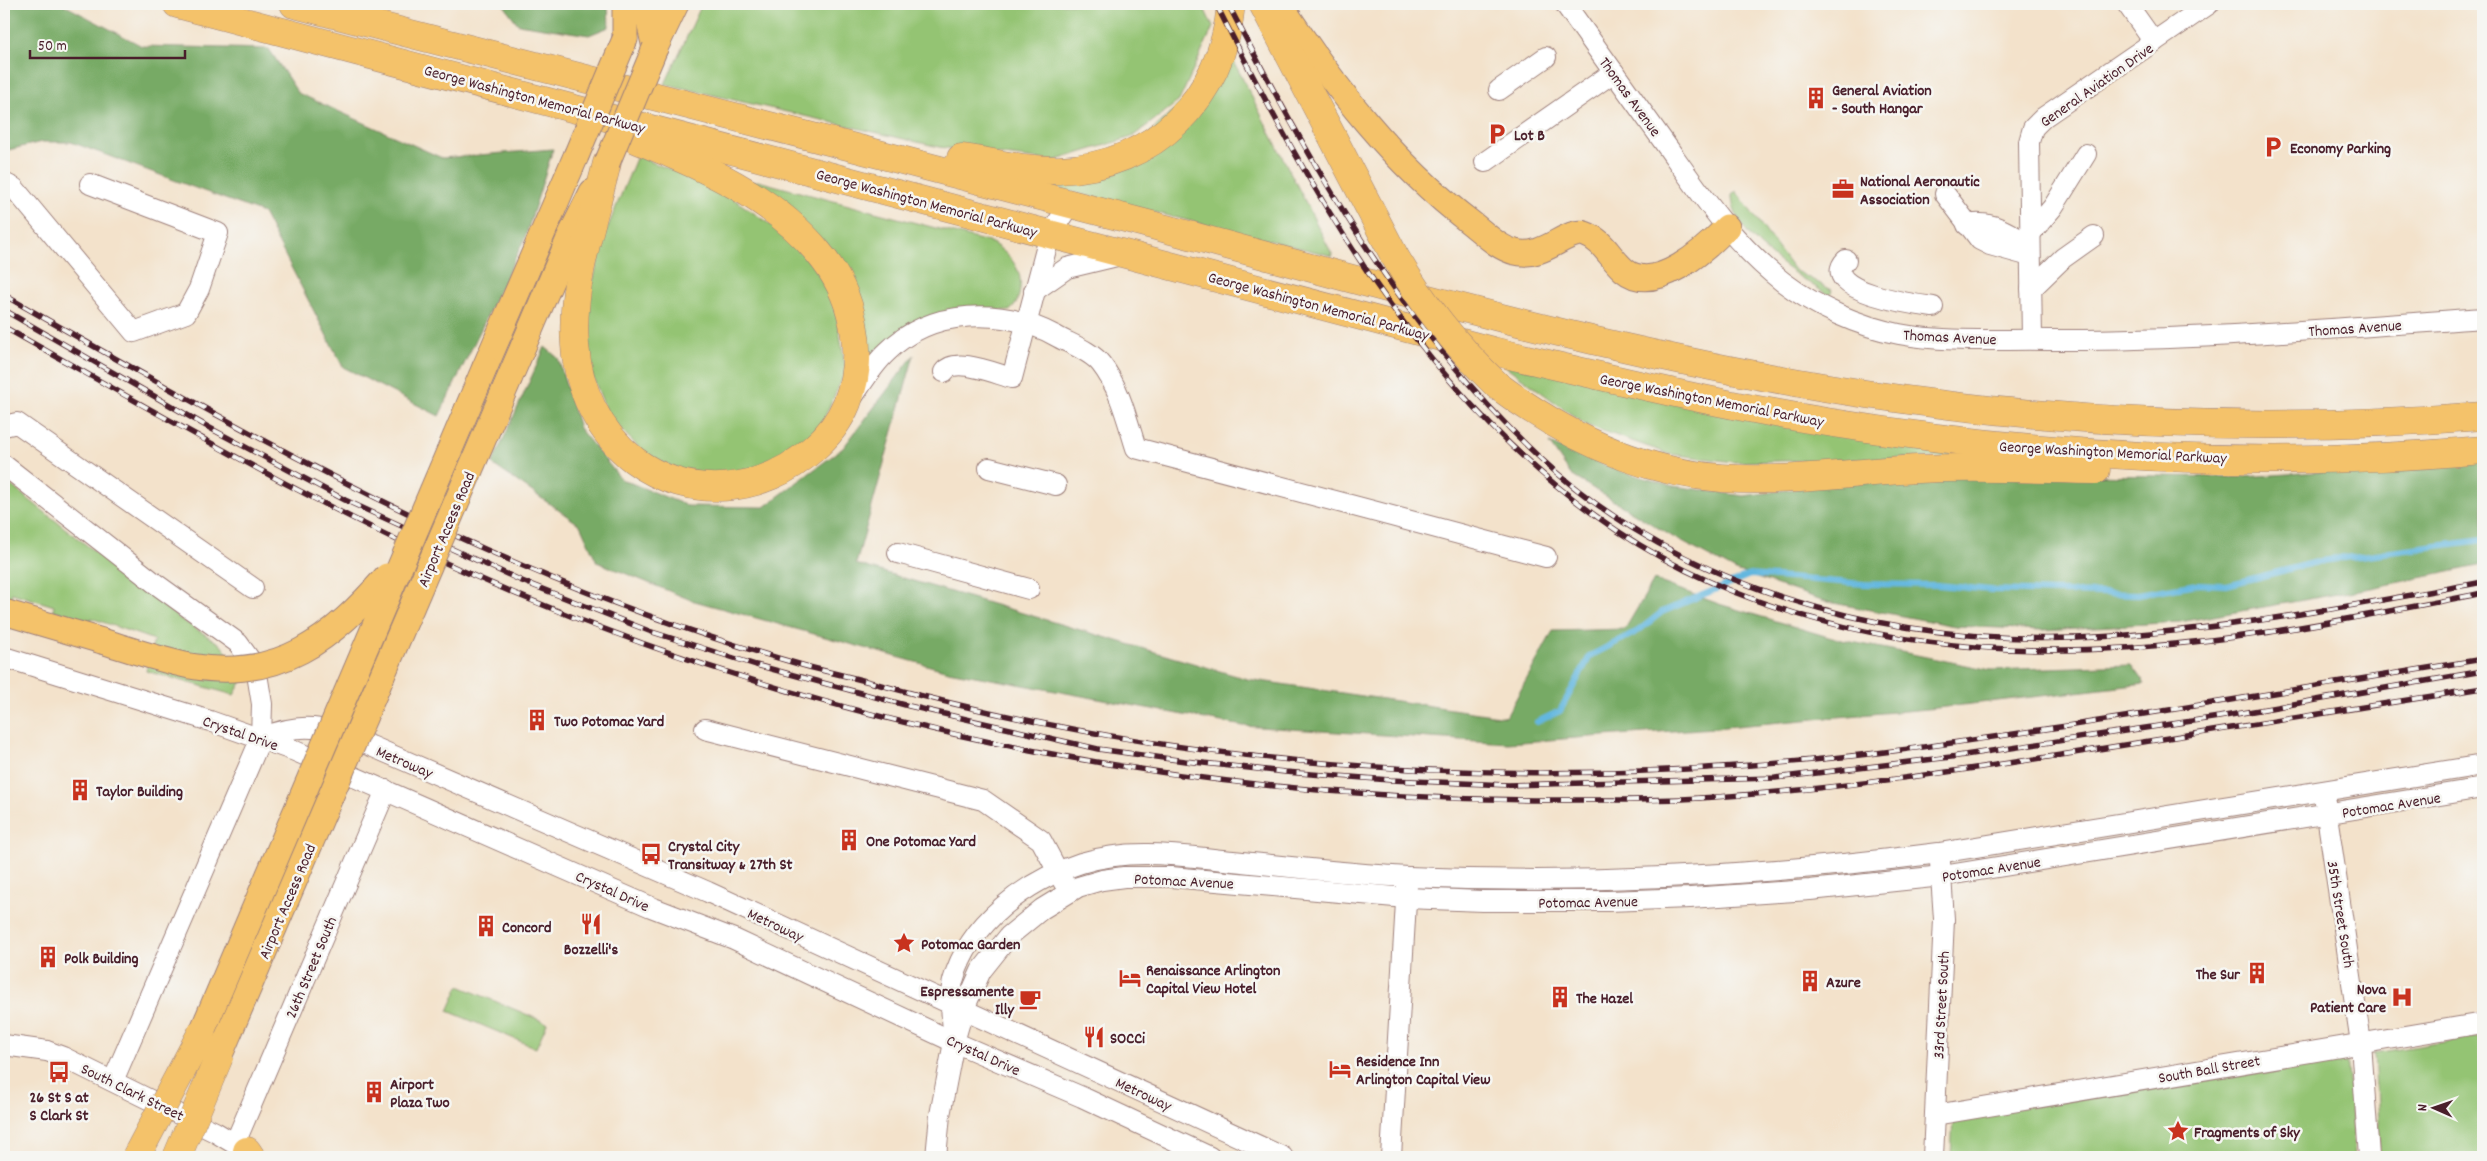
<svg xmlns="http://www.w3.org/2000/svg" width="2487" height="1161" viewBox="0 0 2487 1161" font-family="Dekko,sans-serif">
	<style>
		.green { fill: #94c473; stroke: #6f724f }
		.forest { fill: #77aa65; stroke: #606448 }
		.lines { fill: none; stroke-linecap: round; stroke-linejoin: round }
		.stream { stroke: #64b7df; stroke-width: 6 }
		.minor-casing { stroke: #9e807b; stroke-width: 22 }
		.major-casing { stroke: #9e807b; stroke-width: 27 }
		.highway-casing { stroke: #9e807b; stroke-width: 29 }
		.minor { stroke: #fff; stroke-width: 20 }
		.major { stroke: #f4c26a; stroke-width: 25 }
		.highway { stroke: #f4c26a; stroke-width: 28 }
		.rail-casing { stroke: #4a1f2b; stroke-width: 5.5 }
		.rail { stroke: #f6f6f2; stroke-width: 4; stroke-dasharray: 11; stroke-linecap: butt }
		.major-bridge-casing { stroke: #9e807b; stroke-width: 27; stroke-linecap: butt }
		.highway-bridge-casing { stroke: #9e807b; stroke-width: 29; stroke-linecap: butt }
		.major-bridge { stroke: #f4c26a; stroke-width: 25 }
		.highway-bridge { stroke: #f4c26a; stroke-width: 28 }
		.labels { text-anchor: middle; stroke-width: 5; stroke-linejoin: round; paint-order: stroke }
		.street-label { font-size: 16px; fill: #4a1f2b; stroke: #f6f6f2 }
		.poi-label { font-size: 16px; font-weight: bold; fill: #4a1f2b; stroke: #f6f6f2; text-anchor: start }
	</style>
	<rect width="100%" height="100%" fill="#f6f6f2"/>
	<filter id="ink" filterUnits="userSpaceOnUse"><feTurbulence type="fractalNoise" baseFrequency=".02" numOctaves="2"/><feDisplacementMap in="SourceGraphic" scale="10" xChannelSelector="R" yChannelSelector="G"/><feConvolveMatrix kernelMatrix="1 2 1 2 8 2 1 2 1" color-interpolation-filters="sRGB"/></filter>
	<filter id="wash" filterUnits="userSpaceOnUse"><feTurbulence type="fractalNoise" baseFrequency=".0096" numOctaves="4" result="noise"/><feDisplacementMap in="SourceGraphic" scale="20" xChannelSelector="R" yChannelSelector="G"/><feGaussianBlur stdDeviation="1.12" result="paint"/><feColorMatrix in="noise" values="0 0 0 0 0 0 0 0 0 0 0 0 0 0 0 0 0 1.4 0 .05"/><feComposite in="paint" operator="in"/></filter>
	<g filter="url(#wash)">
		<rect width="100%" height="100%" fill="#f3e2cb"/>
		<g class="green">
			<path d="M702,4H1202L1213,27L1179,101L1132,137L1053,161L939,147L665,84Z"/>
			<path d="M1231,56L1333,256L1002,175L1108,172Z"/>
			<path d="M637,156L721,190L785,235L832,287L846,371L820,427L769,468L706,479L648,457L609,417L588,365V301L605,234Z"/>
			<path d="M758,181L992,243C1011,255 1025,271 1019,295C1017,302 1015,307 1009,311L968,309L868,363L863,326L752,182Z"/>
			<path d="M1736,191L1794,270L1832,290L1830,296C1799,277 1731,236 1732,195Z"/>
			<path d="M1504,365L2006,456L1734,462L1669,454L1586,425Z"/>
			<path d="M4,480L179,618L220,644L234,661L242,681L234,695L146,671L154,640L91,618L90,621L53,610L54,606L12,593L11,598L4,596Z"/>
			<path d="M459,986L547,1023L536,1048L448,1011Z"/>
			<path d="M2483,1036V1157H2380L2374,1053Z"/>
			<path d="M2347,1055L2355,1157L1951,1156L1953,1118Z"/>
		</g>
		<g class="forest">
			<path d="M4,4H62L142,46L269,49L298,93L442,158L553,149L525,238L439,416L343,367L263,213L71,142H42L4,151Z"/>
			<path d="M503,4H608L609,27L589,35L518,24Z"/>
			<path d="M545,347L558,358L579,428L621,479L688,506L764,507L843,448L914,355L856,564L1247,679L1506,717L1553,631L1625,629L1654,580L1719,604L1832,638L1991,670L2131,665L2145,684L1928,709L1714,728L1508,743L1243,726L948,671L691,600L597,562L580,525L492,464Z"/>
			<path d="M1549,443L1620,471L1674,486L1744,496L1822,485L1989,474L2243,477L2483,461V565L2371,588L2180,622L2043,630L1955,626L1828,602L1736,571L1673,537L1571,475Z"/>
		</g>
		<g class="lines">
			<path class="stream" d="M1537,722L1560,711L1590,656L1638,631L1662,612L1750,575L1864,584L1938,585L1991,590L2138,594L2197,584L2227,585L2321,561L2483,540"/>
		</g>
	</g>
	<g filter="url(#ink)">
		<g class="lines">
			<g class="minor-casing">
				<g id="minor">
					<path d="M1565,4C1599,52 1634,100 1668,148C1702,196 1735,245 1783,282C1816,307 1858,326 1899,334C1948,343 2000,339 2049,340C2194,341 2339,328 2483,318"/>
					<path d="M2127,4L2154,42"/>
					<path d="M1499,90L1546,57"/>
					<path d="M1485,162L1614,72"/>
					<path d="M4,183L14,188L134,332L186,313L199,289L218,233L90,184"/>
					<path d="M1945,194L1980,240L1990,245L2030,256"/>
					<path d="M1967,225C1992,219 2009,234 2030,245"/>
					<path d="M2030,234L2053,207L2086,154"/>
					<path d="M1846,260C1816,291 1918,305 1933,307"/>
					<path d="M2031,289L2063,258L2094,236"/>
					<path d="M1034,291L1067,268L1121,255"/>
					<path d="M2032,339L2029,142L2033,128L2044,117L2209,4"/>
					<path d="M944,372C955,356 996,374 1012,378L1050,234L1070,204"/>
					<path d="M852,398C863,382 873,365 887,352C931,308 1003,307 1056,336C1070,344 1091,351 1101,364C1120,388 1127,420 1136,448L1546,557"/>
					<path d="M4,426L17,423L253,588"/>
					<path d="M4,465L156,584L238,643L256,668L262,704L261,738L113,1081"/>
					<path d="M989,468L1056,485"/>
					<path d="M898,553L1029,589"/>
					<path d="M4,657L210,721L295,751L651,907L734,939L954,1042L1082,1097L1210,1157"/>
					<path d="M705,729L983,800L1041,840L1064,883"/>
					<path d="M261,738C308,719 326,729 371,746L708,892L1283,1157"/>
					<path d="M2325,802L2361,1043L2369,1157"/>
					<path d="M953,1031C952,1015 949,997 953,981C969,923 1026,881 1081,863C1131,847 1183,856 1233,861C1292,867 1350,874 1408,877C1585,885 1763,876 1939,853L2483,765"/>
					<path d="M4,1045L47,1051L63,1057L215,1132L245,1150"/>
					<path d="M1935,1115L2483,1023"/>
					<path d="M235,1143L386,790"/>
					<path d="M936,1157L940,1115L954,1042L963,1011L981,971L1009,936L1042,909L1078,887L1102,880L1124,877H1171L1406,898L1483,901H1608L1690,898L1810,890L1942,876L2483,788"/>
					<path d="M1391,1157L1407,885"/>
					<path d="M1933,1157L1944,919L1940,862"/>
				</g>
			</g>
			<g class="major-casing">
				<g id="major">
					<path d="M625,4V39"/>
					<path d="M645,4L655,48"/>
					<path d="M1280,4C1333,86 1393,163 1471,223C1484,233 1498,248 1515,252C1544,260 1567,228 1585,234C1603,240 1610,258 1624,270C1655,296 1706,249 1727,227"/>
					<path d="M655,48L676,4"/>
					<path d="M485,367L576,156"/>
					<path d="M510,377L572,232L592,192"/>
					<path d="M4,612L102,641"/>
				</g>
			</g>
			<g class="highway-casing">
				<g id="highway">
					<path d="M177,4L1493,351C1604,377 1715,404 1827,422C2043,457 2265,470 2483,450"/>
					<path d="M294,4C577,76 861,149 1144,223C1382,286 1622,357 1866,394C2070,425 2278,432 2483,416"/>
					<path d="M1263,4L1394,255"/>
					<path d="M961,158C994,162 1025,171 1059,170C1154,167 1223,98 1231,4"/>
					<path d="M607,163C593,221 570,284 575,345C578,389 599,433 634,460C689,501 763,494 813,449C827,437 840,420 847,403C867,352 853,293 818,252C773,197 702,166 638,140"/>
					<path d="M1498,386C1564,435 1638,472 1722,478C1787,483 1853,472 1918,469C1978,466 2037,469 2096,470"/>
					<path d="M247,1151L251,1157"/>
				</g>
			</g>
			<use href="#minor" class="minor"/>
			<use href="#major" class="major"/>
			<use href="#highway" class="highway"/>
			<g class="rail-casing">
				<g id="rail">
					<path d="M1216,4C1311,193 1420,390 1596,516C1729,613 1901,652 2064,650C2206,649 2344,620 2483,593"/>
					<path d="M1228,4C1312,167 1403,329 1538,456C1680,589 1885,644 2076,638C2214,633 2348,606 2483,582"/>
					<path d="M4,295C173,392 342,488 521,565C609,603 710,639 802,665C827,672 852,677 877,684C1160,762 1460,787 1752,765C1860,758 1966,741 2073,725C2210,704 2347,681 2483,659"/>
					<path d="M4,310L208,427L345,500L522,581L649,631L756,665L909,706L1098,749L1185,761L1285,772L1390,780L1508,785L1775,778L1951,757L2219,717L2483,671"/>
					<path d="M4,327C173,422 341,521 521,596C848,733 1203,801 1557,800C1605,800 1653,801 1700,798C1834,790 1967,770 2099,749C2227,729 2355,708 2483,688"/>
				</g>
			</g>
			<use href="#rail" class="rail"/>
			<g class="major-bridge-casing">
				<g id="major-bridge">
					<path d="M576,156L625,39"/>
					<path d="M607,163L655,48"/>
					<path d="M102,641C131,650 160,660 190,666C279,682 332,639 387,576"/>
					<path d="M201,1034L485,367"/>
					<path d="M219,1057L510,377"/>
				</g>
			</g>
			<g class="highway-bridge-casing">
				<g id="highway-bridge">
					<path d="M1394,255C1423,305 1456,346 1498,386"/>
					<path d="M136,1157L201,1034"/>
					<path d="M177,1157L219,1057"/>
				</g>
			</g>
			<use href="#major-bridge" class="major-bridge"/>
			<use href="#highway-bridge" class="highway-bridge"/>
		</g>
	</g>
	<defs>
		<g id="building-bare" transform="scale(1.725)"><path d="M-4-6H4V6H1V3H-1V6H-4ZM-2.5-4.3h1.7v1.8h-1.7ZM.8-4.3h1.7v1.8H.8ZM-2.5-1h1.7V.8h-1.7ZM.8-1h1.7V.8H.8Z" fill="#c8321e" stroke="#f6f6f2" stroke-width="2.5" paint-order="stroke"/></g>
		<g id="parking-bare" transform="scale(1.725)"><path d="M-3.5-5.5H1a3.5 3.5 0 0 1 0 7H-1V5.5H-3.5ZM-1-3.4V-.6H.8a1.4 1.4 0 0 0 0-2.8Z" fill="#c8321e" stroke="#f6f6f2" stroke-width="2.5" paint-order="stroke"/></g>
		<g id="office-bare" transform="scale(1.725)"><path d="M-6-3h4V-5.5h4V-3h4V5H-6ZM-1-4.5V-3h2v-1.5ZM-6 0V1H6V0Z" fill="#c8321e" stroke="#f6f6f2" stroke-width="2.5" paint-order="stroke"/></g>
		<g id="bus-bare" transform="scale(1.725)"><path d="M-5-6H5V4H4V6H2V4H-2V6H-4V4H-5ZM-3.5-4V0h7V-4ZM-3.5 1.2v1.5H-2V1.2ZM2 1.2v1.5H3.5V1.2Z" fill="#c8321e" stroke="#f6f6f2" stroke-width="2.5" paint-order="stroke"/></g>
		<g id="restaurant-bare" transform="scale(1.725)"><path d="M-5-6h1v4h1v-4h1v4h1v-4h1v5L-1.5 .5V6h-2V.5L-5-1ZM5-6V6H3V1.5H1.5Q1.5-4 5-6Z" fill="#c8321e" stroke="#f6f6f2" stroke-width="2.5" paint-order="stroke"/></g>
		<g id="sight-bare" transform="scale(1.725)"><path d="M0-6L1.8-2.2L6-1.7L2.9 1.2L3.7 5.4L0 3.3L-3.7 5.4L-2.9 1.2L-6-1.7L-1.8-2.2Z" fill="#c8321e" stroke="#f6f6f2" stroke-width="2.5" paint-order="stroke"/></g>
		<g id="hotel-bare" transform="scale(1.725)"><path d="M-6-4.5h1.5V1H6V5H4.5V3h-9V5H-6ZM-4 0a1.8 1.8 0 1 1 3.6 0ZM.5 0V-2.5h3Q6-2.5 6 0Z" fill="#c8321e" stroke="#f6f6f2" stroke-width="2.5" paint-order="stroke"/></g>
		<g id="hospital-bare" transform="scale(1.725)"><path d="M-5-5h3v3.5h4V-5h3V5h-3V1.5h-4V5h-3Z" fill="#c8321e" stroke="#f6f6f2" stroke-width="2.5" paint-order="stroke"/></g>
		<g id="cafe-bare" transform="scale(1.725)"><path d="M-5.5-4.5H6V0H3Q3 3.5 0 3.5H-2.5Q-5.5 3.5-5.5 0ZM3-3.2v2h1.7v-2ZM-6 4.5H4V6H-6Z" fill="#c8321e" stroke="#f6f6f2" stroke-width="2.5" paint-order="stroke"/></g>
	</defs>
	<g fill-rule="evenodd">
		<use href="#building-bare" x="1816" y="98"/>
		<use href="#parking-bare" x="1497" y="134"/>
		<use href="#parking-bare" x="2273" y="147"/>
		<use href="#office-bare" x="1843" y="189"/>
		<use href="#building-bare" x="537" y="720"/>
		<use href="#building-bare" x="80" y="790"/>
		<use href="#building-bare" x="849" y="840"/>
		<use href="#bus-bare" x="651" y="854"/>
		<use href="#restaurant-bare" x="591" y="924"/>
		<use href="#building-bare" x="486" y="926"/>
		<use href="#sight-bare" x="904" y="943"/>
		<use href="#building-bare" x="48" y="957"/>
		<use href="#building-bare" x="2257" y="973"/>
		<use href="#hotel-bare" x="1130" y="978"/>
		<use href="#building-bare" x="1810" y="981"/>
		<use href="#building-bare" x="1560" y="997"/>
		<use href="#hospital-bare" x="2402" y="997"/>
		<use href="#cafe-bare" x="1030" y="999"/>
		<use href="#restaurant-bare" x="1094" y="1037"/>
		<use href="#hotel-bare" x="1340" y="1069"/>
		<use href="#bus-bare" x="59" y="1072"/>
		<use href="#building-bare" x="374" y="1092"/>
		<use href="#sight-bare" x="2178" y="1131"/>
	</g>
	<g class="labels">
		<g class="street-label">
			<text transform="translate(2096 84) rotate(-35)" y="6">General Aviation Drive</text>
			<text transform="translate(1631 96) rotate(54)" y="6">Thomas Avenue</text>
			<text transform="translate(535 98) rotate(15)" y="6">George Washington Memorial Parkway</text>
			<text transform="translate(927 202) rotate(15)" y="6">George Washington Memorial Parkway</text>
			<text transform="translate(1319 305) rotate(15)" y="6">George Washington Memorial Parkway</text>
			<text transform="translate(2355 327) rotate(-4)" y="6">Thomas Avenue</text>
			<text transform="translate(1950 336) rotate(3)" y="6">Thomas Avenue</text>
			<text transform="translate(1712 399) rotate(11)" y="6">George Washington Memorial Parkway</text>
			<text transform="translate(2113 451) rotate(3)" y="6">George Washington Memorial Parkway</text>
			<text transform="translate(445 529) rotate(-67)" y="6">Airport Access Road</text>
			<text transform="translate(241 732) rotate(19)" y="6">Crystal Drive</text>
			<text transform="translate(405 761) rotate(23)" y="6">Metroway</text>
			<text transform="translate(2391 804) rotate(-9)" y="6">Potomac Avenue</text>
			<text transform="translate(1991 868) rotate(-9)" y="6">Potomac Avenue</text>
			<text transform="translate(1184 880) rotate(3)" y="6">Potomac Avenue</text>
			<text transform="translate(613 890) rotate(24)" y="6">Crystal Drive</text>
			<text transform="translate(286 901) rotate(-67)" y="6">Airport Access Road</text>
			<text transform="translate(1588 901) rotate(-1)" y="6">Potomac Avenue</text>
			<text transform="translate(2342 914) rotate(81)" y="6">35th Street South</text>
			<text transform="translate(776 924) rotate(25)" y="6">Metroway</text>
			<text transform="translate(310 967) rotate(-67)" y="6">26th Street South</text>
			<text transform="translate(1940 1005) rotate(-87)" y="6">33rd Street South</text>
			<text transform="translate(984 1054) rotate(24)" y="6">Crystal Drive</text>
			<text transform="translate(2209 1068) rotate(-10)" y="6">South Ball Street</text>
			<text transform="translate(133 1091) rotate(26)" y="6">South Clark Street</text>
			<text transform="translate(1144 1093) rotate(25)" y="6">Metroway</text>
		</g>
		<g class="poi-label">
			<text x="1832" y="95">General Aviation<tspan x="1832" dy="18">- South Hangar</tspan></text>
			<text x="1514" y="140">Lot B</text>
			<text x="2290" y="153">Economy Parking</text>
			<text x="1860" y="186">National Aeronautic<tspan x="1860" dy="18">Association</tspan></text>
			<text x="554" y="726">Two Potomac Yard</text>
			<text x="96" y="796">Taylor Building</text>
			<text x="866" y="846">One Potomac Yard</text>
			<text x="668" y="851">Crystal City<tspan x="668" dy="18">Transitway &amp; 27th St</tspan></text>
			<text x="502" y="932">Concord</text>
			<text x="921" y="949">Potomac Garden</text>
			<text x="591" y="954" text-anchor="middle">Bozzelli's</text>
			<text x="64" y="963">Polk Building</text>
			<text x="1146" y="975">Renaissance Arlington<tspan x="1146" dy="18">Capital View Hotel</tspan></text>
			<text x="2240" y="979" text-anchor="end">The Sur</text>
			<text x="1826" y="987">Azure</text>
			<text x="2386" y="994" text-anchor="end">Nova<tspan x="2386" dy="18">Patient Care</tspan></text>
			<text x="1014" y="996" text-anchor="end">Espressamente<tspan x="1014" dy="18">Illy</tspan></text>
			<text x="1576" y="1003">The Hazel</text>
			<text x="1110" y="1043">SOCCi</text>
			<text x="1356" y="1066">Residence Inn<tspan x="1356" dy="18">Arlington Capital View</tspan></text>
			<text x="390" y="1089">Airport<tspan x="390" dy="18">Plaza Two</tspan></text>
			<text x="59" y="1102" text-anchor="middle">26 St S at<tspan x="59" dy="18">S Clark St</tspan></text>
			<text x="2194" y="1137">Fragments of Sky</text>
		</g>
	</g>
	<rect width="2487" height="1161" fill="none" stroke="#f6f6f2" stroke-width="20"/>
	<g transform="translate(2434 1108) rotate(272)" stroke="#f6f6f2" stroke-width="4" paint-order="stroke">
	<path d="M0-4L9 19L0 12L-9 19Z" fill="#4a1f2b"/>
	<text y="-8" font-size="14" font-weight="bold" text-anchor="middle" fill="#4a1f2b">N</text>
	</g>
	<path d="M30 50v8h155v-8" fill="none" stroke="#4a1f2b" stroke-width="2.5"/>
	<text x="38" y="50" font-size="15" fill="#4a1f2b" stroke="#f6f6f2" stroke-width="4" paint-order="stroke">50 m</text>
</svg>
